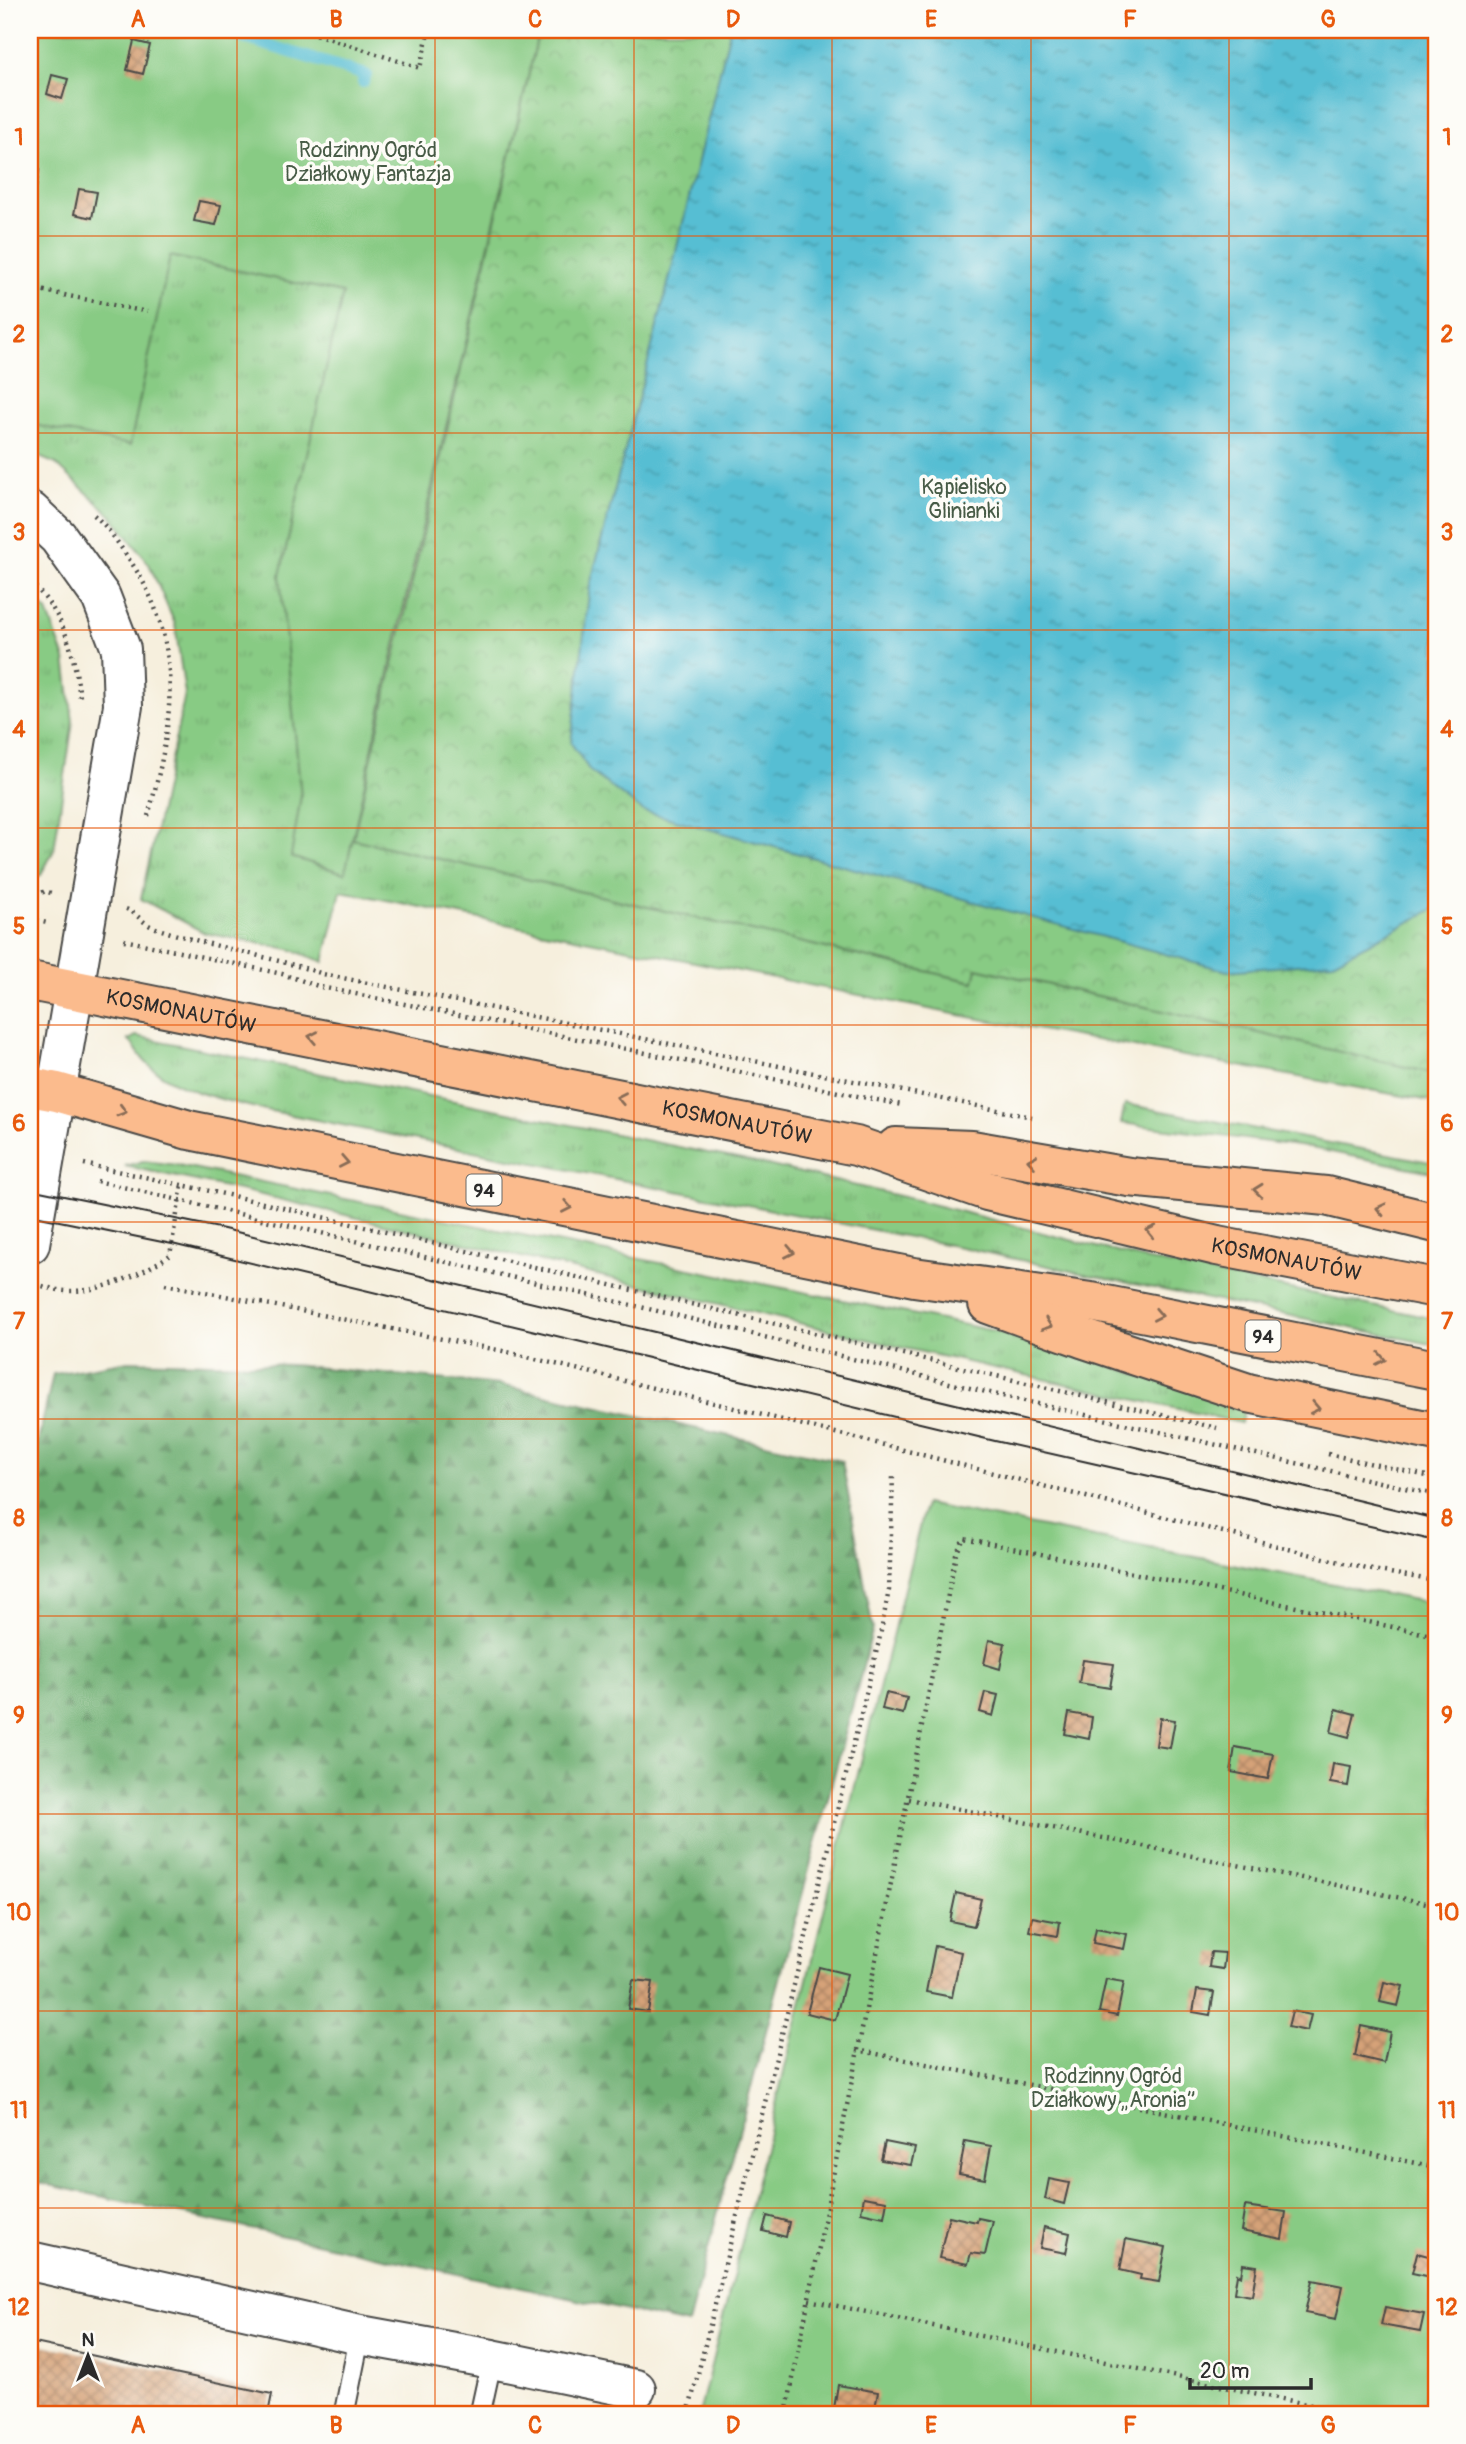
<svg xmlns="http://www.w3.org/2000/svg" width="1466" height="2444" viewBox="0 0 1466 2444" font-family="Pangolin,sans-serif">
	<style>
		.grass { fill: url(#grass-tufts); stroke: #5a7b58; stroke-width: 2 }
		.forest { fill: url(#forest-firs); stroke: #4c6d4e; stroke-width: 2 }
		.park { fill: url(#park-crowns); stroke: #5a7b58; stroke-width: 2 }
		.garden { fill: #88cb84; stroke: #5a7b58; stroke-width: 2 }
		.water { fill: url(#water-ripples); stroke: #40747f; stroke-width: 2 }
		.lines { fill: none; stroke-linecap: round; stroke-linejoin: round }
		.stream { stroke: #56bed3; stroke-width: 12 }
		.building { fill: url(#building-cross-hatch) }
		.service-casing { stroke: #494846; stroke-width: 23 }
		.minor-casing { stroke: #494846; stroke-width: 42 }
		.primary-casing { stroke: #494846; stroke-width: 42 }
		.path { stroke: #494846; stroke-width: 4.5; stroke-dasharray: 2 5; stroke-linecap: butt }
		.service { stroke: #fff; stroke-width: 19 }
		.minor { stroke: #fff; stroke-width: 38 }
		.primary { stroke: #fbbb8d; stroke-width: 38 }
		.tram { stroke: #2b2b2b; stroke-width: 2 }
		.oneway { stroke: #896c57 }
		.grid { fill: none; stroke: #e8590c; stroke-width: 2; stroke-opacity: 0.55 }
		.labels { text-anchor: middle; stroke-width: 7; stroke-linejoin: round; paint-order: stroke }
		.shield { fill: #fdfcf7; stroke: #6a6a68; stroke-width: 2 }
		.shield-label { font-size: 19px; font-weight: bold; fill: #2b2b2b }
		.park-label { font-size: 21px; fill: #475b46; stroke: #fdfcf7 }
		.street-label { font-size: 21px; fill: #2b2b2b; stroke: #fdfcf7 }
		.neatline { fill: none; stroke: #e8590c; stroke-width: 2.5 }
		.grid-label { font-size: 23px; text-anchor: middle; font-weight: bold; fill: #e8590c }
	</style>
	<defs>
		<pattern id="grass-tufts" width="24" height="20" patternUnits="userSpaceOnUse" patternTransform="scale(1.75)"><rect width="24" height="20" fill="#88cb84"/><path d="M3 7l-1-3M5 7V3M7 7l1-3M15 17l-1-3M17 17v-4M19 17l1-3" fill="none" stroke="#76ae72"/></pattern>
		<pattern id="forest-firs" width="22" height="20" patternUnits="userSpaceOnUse" patternTransform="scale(1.75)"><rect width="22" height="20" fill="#6eaf72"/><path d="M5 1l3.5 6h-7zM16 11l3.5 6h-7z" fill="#5b8f5e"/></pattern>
		<pattern id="park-crowns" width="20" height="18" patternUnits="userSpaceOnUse" patternTransform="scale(1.75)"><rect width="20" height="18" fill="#88cb84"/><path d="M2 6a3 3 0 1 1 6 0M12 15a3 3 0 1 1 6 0" fill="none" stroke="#76ae72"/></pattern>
		<pattern id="water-ripples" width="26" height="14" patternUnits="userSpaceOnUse" patternTransform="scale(1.75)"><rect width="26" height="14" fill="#56bed3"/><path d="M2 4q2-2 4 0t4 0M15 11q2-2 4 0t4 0" fill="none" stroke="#479bab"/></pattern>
		<pattern id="building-cross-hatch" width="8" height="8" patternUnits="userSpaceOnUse" patternTransform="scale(1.75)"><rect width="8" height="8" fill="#d5a278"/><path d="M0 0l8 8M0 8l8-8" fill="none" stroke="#ad8463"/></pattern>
	</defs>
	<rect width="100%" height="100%" fill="#fdfcf7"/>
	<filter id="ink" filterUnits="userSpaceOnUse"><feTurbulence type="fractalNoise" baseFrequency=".0143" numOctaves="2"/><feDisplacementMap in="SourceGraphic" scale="14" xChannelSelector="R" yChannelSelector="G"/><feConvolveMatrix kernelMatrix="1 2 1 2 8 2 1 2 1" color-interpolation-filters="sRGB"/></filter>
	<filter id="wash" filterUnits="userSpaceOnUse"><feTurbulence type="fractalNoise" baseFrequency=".00686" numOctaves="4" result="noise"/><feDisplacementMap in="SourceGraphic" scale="28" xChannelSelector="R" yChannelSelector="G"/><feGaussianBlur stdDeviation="1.57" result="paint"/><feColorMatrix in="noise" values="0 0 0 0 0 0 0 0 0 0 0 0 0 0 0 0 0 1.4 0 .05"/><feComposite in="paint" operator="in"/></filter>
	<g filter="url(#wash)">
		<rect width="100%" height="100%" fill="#f6efdd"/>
		<g class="grass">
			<path d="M170,256L343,293L280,576L301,796L291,857L344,873L353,839L973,982L977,968L1436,1074V1102L964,1016L341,891L324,962L289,949L205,933L141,899L185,694L175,624L149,564L110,514L56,464L30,453V424L130,444Z"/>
			<path d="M30,595L47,611L65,659L73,721L54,850L41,875L30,880Z"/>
			<path d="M136,1036L767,1165L912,1199L1140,1258L1436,1319V1345L1089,1275L970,1249L261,1109C224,1100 168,1089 142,1058C138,1052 134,1046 129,1040Z"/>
			<path d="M1125,1104L1436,1163V1173L1306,1147L1121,1123Z"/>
			<path d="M143,1161L178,1165L990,1330L1060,1349L1244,1409L1241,1423L904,1348L249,1192L125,1166Z"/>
		</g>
		<path class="forest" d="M128,1361L292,1365L500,1385L842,1461L873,1629L688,2324L30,2181V1479L53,1374Z"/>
		<path class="park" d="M539,30H1436V1074L977,968L974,982L353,839Z"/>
		<g class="garden">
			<path d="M30,30H539L400,623L345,873L291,857L301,796L280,576L343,293L170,256L130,445L30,424Z"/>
			<path d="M925,1504L1436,1604V2414H699Z"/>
		</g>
		<path class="water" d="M730,30H1436V908L1333,962L1227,971L643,811L590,771L571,743L590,585L666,292Z"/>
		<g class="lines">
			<path class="stream" d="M218,30L366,75L363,82"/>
		</g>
		<g id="blocks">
			<g class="building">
				<path d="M134,41L150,45L143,74L127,70Z"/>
				<path d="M52,75L68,79L62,99L47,94Z"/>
				<path d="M30,168L39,170L36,188L30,187Z"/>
				<path d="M79,189L97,192L92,218L74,214Z"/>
				<path d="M199,201L221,205L216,225L194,221Z"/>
				<path d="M989,1640L1005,1643L1000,1669L984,1664Z"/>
				<path d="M1083,1660L1114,1664L1110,1688L1079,1683Z"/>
				<path d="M985,1692L998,1695L993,1716L980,1712Z"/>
				<path d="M886,1693L907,1698L903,1714L882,1709Z"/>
				<path d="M1336,1709L1355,1714L1349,1737L1331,1732Z"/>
				<path d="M1069,1713L1092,1717L1089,1739L1065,1734Z"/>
				<path d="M1160,1718L1175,1720L1170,1748L1156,1746Z"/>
				<path d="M1235,1747L1273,1754L1268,1779L1231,1772Z"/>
				<path d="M1333,1764L1351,1767L1348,1786L1330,1783Z"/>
				<path d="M956,1893L981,1899L974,1926L950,1921Z"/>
				<path d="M1032,1917L1060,1922L1058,1936L1029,1931Z"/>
				<path d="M1096,1928L1127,1934L1124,1949L1093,1943Z"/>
				<path d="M935,1946L961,1952L952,1997L926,1992Z"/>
				<path d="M1211,1952L1225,1953L1223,1969L1209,1967Z"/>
				<path d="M819,1967L847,1974L835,2020L807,2013Z"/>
				<path d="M1106,1979L1124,1982L1117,2016L1099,2012Z"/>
				<path d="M633,1980L653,1982L648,2012L628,2009Z"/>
				<path d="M1384,1982L1403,1986L1398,2006L1380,2002Z"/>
				<path d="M1197,1990L1214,1992L1210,2015L1193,2012Z"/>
				<path d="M1292,2011L1311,2015L1307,2031L1288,2027Z"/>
				<path d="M1361,2026L1390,2032L1384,2063L1355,2056Z"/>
				<path d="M965,2141L991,2146L985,2179L959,2174Z"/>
				<path d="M885,2142L915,2148L911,2165L881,2160Z"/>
				<path d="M1049,2179L1069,2183L1064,2204L1045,2199Z"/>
				<path d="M864,2197L887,2201L884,2217L861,2212Z"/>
				<path d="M1245,2206L1286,2212L1282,2239L1241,2231Z"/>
				<path d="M767,2216L789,2222L786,2237L763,2231Z"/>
				<path d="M949,2216L977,2222L978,2218L993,2221L985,2255L971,2253L968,2264L939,2258Z"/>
				<path d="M1044,2227L1070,2233L1066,2253L1040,2248Z"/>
				<path d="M1126,2239L1166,2247L1159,2282L1140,2279L1141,2275L1120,2270Z"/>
				<path d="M1417,2253L1436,2258V2278L1412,2273Z"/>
				<path d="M1243,2264L1257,2266L1252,2296L1234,2293L1237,2274L1241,2276Z"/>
				<path d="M1312,2280L1343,2286L1336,2319L1305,2313Z"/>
				<path d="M1385,2307L1424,2314L1420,2332L1381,2325Z"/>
				<path d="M30,2342L272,2394L268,2414H30Z"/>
				<path d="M838,2385L878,2392L874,2414H833Z"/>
			</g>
		</g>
	</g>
	<g filter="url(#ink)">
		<use href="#blocks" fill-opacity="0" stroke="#494846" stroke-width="2"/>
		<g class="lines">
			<g class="service-casing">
				<g id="service">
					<path d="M344,2414L360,2335"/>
					<path d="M480,2414L492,2359"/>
				</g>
			</g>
			<g class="minor-casing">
				<g id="minor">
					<path d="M30,511L58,537L101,597L121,649L123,706L30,1244"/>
					<path d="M30,2261L360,2335L492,2359L636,2389"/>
				</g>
			</g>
			<g class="primary-casing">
				<g id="primary">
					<path id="s1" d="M30,981L856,1146L987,1191L1217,1246L1436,1288"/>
					<path d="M30,1087L57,1092L189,1130L914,1277L1091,1302L1436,1370"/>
					<path d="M896,1147L972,1150L1129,1177L1326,1196L1436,1223"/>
					<path d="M988,1304L1082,1338L1248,1393L1436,1432"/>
				</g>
			</g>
			<g class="path">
				<path d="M303,30L420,68L429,30"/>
				<path d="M30,288L147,312"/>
				<path d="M94,515C109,528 120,546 131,562C186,644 173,726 148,816"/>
				<path d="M30,582C66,616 73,650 80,697"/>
				<path d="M30,899L45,891L51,893"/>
				<path d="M126,909C137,913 142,923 153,927C209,947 267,955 323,974L1032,1117"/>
				<path d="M30,919L47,923"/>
				<path d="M124,940L282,974L321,987L902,1105"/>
				<path d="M84,1164L233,1196L1217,1428"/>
				<path d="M97,1181L679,1316L994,1394L1436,1495"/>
				<path d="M36,1284C46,1287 58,1291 68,1291C104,1292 141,1274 170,1255L182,1185"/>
				<path d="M165,1284L503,1351L876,1443L1367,1569L1436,1581"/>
				<path d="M1328,1454L1436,1478"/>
				<path d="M909,1799L1436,1905"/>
				<path d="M857,2050L1436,2167"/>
				<path d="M809,2300L1354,2414"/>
				<path d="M688,2414L879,1641L889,1590L893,1476"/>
				<path d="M786,2414L956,1554L964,1538L1436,1636"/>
			</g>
			<use href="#service" class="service"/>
			<use href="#minor" class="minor"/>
			<use href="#primary" class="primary"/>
			<g class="tram">
				<path d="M30,1189L224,1229L1436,1519"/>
				<path d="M30,1215L172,1244L995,1441L1436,1541"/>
			</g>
		</g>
		<defs><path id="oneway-chevron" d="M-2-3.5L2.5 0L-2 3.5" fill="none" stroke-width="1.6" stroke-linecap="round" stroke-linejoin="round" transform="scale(1.75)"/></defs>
		<g class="oneway">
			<use href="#oneway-chevron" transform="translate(313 1037) rotate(-169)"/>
			<use href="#oneway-chevron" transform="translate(621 1098) rotate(-169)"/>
			<use href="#oneway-chevron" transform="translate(122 1111) rotate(16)"/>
			<use href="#oneway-chevron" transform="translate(1032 1161) rotate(-170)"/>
			<use href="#oneway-chevron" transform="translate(344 1162) rotate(11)"/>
			<use href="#oneway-chevron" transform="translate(1258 1190) rotate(-174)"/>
			<use href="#oneway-chevron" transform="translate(567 1207) rotate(11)"/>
			<use href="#oneway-chevron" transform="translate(1381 1209) rotate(-167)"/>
			<use href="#oneway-chevron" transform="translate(1151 1231) rotate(-167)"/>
			<use href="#oneway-chevron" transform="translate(790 1252) rotate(11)"/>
			<use href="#oneway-chevron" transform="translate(1158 1315) rotate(11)"/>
			<use href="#oneway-chevron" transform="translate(1047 1325) rotate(20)"/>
			<use href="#oneway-chevron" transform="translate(1381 1359) rotate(11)"/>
			<use href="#oneway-chevron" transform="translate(1315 1408) rotate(12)"/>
		</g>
	</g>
	<path class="grid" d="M237,30V2414M435,30V2414M634,30V2414M832,30V2414M1031,30V2414M1229,30V2414M30,236H1436M30,433H1436M30,630H1436M30,828H1436M30,1025H1436M30,1222H1436M30,1419H1436M30,1616H1436M30,1814H1436M30,2011H1436M30,2208H1436"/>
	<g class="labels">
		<g class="shield">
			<rect x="466.5" y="1174.5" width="35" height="31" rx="5"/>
			<rect x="1245.5" y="1320.5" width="35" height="31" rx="5"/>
		</g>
		<g class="shield-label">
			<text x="484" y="1197">94</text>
			<text x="1263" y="1343">94</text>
		</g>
		<g class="park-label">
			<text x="368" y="157">Rodzinny Ogród<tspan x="368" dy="24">Działkowy Fantazja</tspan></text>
			<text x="964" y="494">Kąpielisko<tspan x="964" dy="24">Glinianki</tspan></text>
			<text x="1113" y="2083">Rodzinny Ogród<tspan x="1113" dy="24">Działkowy „Aronia”</tspan></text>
		</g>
		<g class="street-label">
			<text dy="7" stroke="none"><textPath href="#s1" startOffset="154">KOSMONAUTÓW</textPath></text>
			<text dy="7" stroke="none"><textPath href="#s1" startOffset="721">KOSMONAUTÓW</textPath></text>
			<text dy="7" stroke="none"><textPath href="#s1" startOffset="1288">KOSMONAUTÓW</textPath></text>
		</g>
	</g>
	<rect width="1466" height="2444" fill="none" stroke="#fdfcf7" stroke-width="77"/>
	<g transform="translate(88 2356)" stroke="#fdfcf7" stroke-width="5" paint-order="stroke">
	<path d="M0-5L12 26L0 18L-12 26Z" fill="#2b2b2b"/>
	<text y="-10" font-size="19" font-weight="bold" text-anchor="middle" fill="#2b2b2b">N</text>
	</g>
	<path d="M1190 2378v10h121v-10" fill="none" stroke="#2b2b2b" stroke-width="3.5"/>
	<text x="1200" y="2378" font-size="21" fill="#2b2b2b" stroke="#fdfcf7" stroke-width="5" paint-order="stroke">20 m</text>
	<rect x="38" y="38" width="1390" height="2368" class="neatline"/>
	<g class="grid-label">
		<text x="138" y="27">A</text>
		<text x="336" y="27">B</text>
		<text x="535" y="27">C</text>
		<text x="733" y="27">D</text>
		<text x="931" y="27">E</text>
		<text x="1130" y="27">F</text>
		<text x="1328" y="27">G</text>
		<text x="19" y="145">1</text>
		<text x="1447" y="145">1</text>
		<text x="19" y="342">2</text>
		<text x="1447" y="342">2</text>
		<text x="19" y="540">3</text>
		<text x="1447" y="540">3</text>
		<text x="19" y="737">4</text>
		<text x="1447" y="737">4</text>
		<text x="19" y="934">5</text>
		<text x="1447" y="934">5</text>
		<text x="19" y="1131">6</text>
		<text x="1447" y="1131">6</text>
		<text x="19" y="1329">7</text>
		<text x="1447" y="1329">7</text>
		<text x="19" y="1526">8</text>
		<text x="1447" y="1526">8</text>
		<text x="19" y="1723">9</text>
		<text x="1447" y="1723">9</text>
		<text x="19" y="1920">10</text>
		<text x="1447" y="1920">10</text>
		<text x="19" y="2118">11</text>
		<text x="1447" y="2118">11</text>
		<text x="19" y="2315">12</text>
		<text x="1447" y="2315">12</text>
		<text x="138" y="2433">A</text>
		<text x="336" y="2433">B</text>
		<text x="535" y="2433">C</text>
		<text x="733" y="2433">D</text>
		<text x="931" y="2433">E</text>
		<text x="1130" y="2433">F</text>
		<text x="1328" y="2433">G</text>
	</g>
</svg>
